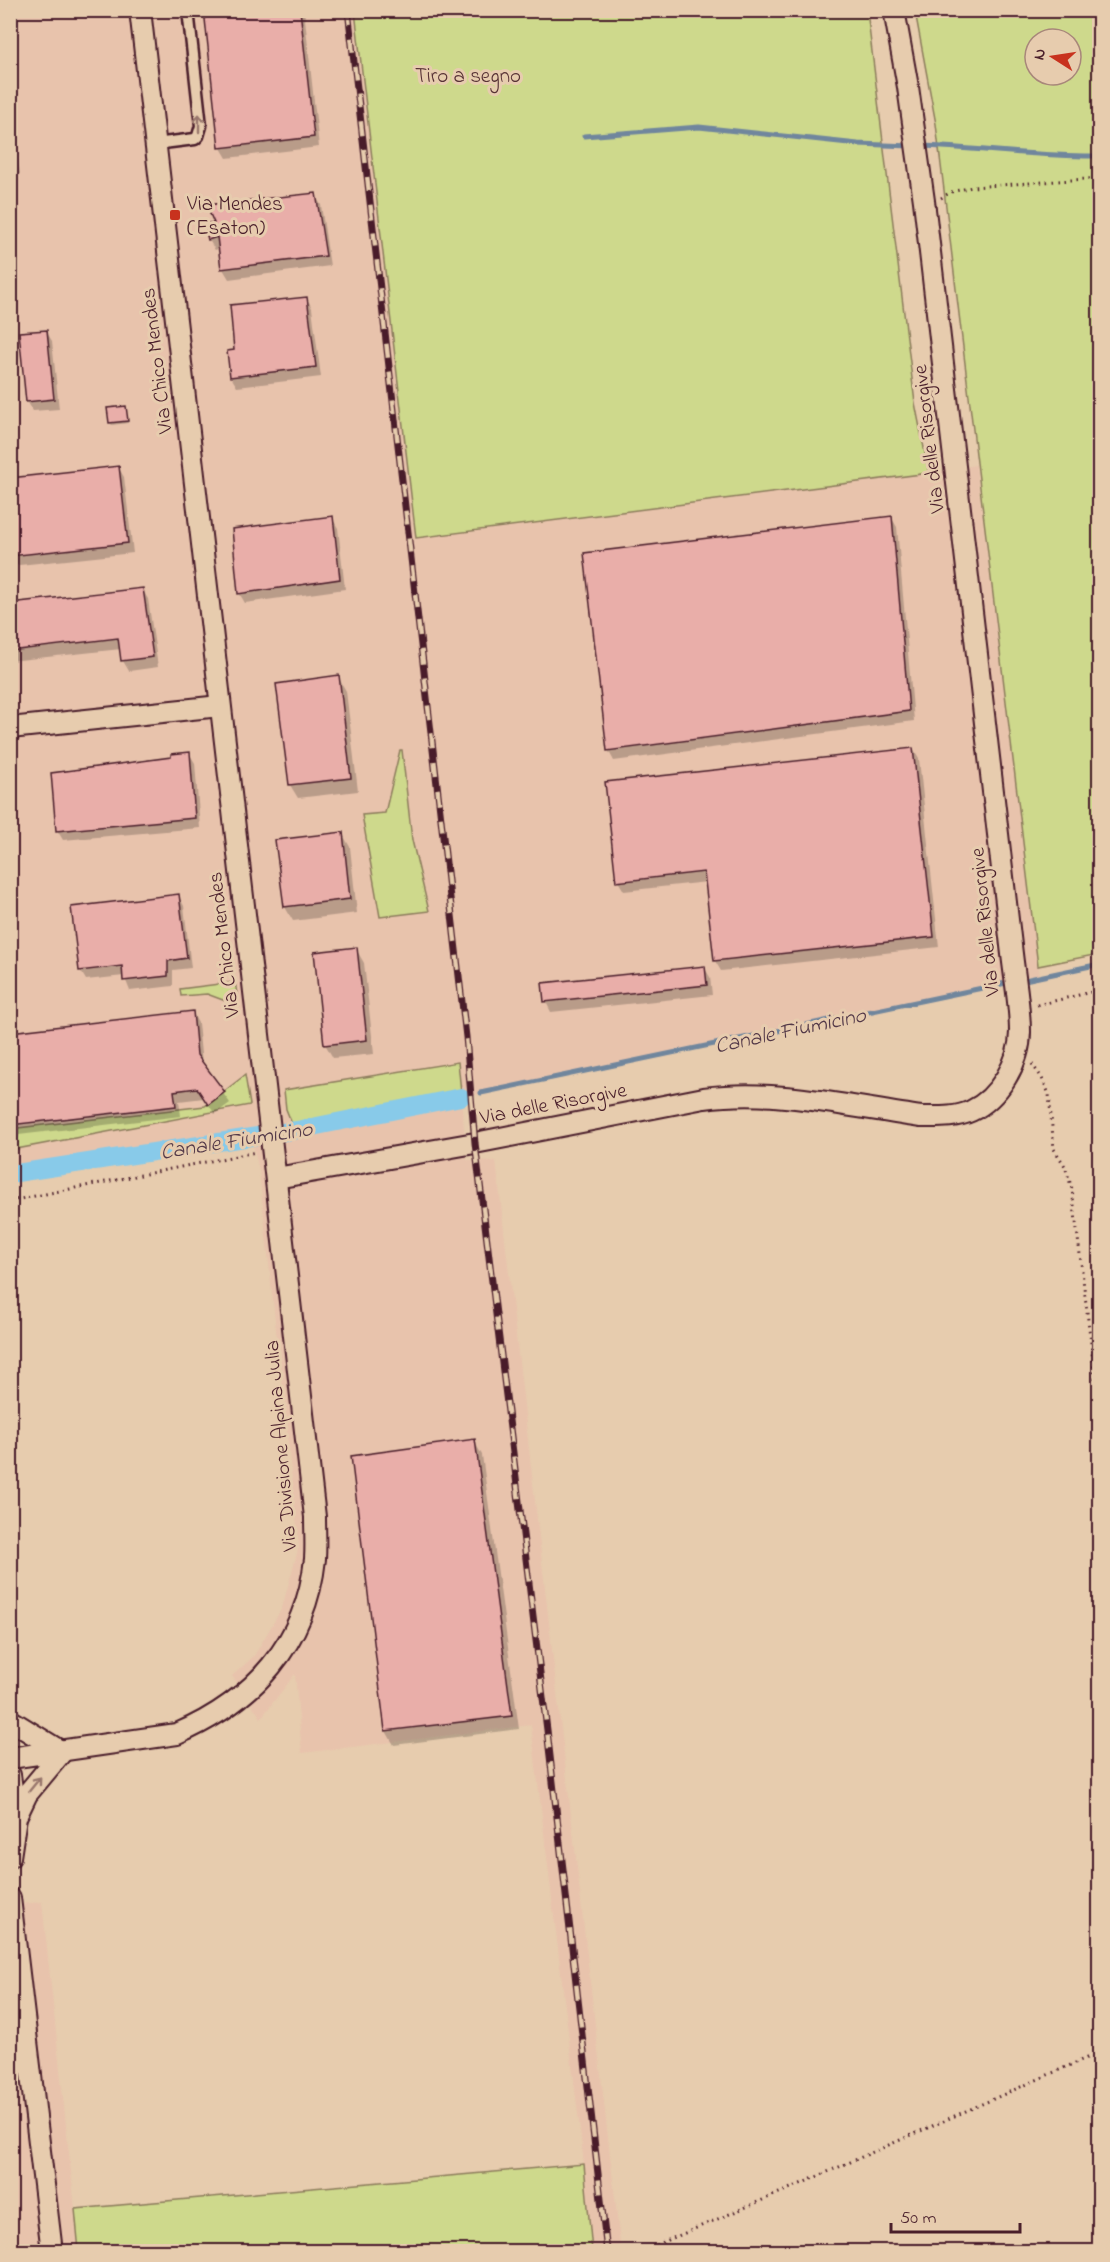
<svg xmlns="http://www.w3.org/2000/svg" width="1110" height="2262" viewBox="0 0 1110 2262" font-family="'Indie Flower',sans-serif">
	<style>
		.built { fill: #e8c3ac }
		.green { fill: #ced98c; stroke: #8c7c5c; stroke-width: 1.5; fill-rule: evenodd }
		.shadow { fill: #0003 }
		.lines { fill: none; stroke-linecap: round; stroke-linejoin: round }
		.stream { stroke: #6f869d; stroke-width: 5 }
		.canal { stroke: #88cae9; stroke-width: 18 }
		.building { fill: #e9aea9; stroke: #4a1f2b; stroke-width: 1.5 }
		.lane-casing { stroke: #4a1f2b; stroke-width: 15 }
		.street-casing { stroke: #4a1f2b; stroke-width: 24 }
		.path { stroke: #4a1f2b; stroke-width: 3; stroke-dasharray: 1.5 4.5; stroke-linecap: butt }
		.lane { stroke: #e7ccae; stroke-width: 10 }
		.street { stroke: #e7ccae; stroke-width: 20 }
		.rail-casing { stroke: #4a1f2b; stroke-width: 7 }
		.rail { stroke: #e7ccae; stroke-width: 4.5; stroke-dasharray: 14; stroke-linecap: butt }
		.oneway { stroke: #98766c }
		.poi-dot { fill: #c8321e; stroke: #e7ccae; stroke-width: 2 }
		.labels { text-anchor: middle; stroke-width: 6; stroke-linejoin: round; paint-order: stroke }
		.park-label { font-size: 21px; fill: #573235; stroke: #e7ccae }
		.poi-label { font-size: 21px; fill: #4a1f2b; stroke: #e7ccae; text-anchor: start }
		.street-label { font-size: 21px; fill: #4a1f2b; stroke: #e7ccae }
		.water-label { font-size: 22px; font-style: italic; fill: #533948; stroke: #e7ccae }
	</style>
	<rect width="100%" height="100%" fill="#e7ccae"/>
	<filter id="ink" filterUnits="userSpaceOnUse"><feTurbulence type="fractalNoise" baseFrequency=".0167" numOctaves="2"/><feDisplacementMap in="SourceGraphic" scale="12" xChannelSelector="R" yChannelSelector="G"/><feConvolveMatrix kernelMatrix="1 2 1 2 8 2 1 2 1" color-interpolation-filters="sRGB"/></filter>
	<g filter="url(#ink)">
		<g class="built">
			<path d="M11,11H355L416,538L929,473L976,465L1040,976L461,1098L467,1160L496,1161L621,2251H592L584,2164L531,1725L302,1753L295,1674L261,1718L232,1676L254,1656L282,1608L299,1546L259,1170L251,1137L11,1174Z"/>
			<path d="M42,1902L75,2209L79,2251H11L10,1905Z"/>
		</g>
		<g class="green">
			<path d="M355,11H867L915,403L929,473L416,538Z"/>
			<path d="M915,11H1099V954L1038,966L936,124ZM1035,39H1071V75H1035Z"/>
			<path d="M400,750H402L412,840L429,911L380,917L362,815L385,813Z"/>
			<path d="M235,982L239,1006L207,994L181,996L180,989Z"/>
			<path d="M458,1062L461,1092L292,1124L286,1109L284,1090Z"/>
			<path d="M245,1075L250,1105L11,1150V1137L18,1136V1128L205,1106Z"/>
			<path d="M584,2164L592,2251H79L75,2209Z"/>
		</g>
		<g class="shadow">
			<path d="M205,10H304L319,147L227,158L221,148Z"/>
			<path d="M10,102L20,174L10,175Z"/>
			<path d="M315,195L321,205L330,266L229,279L223,269L220,248L215,250L209,240L216,224Z"/>
			<path d="M307,298L312,308L321,377L237,387L231,377L236,351Z"/>
			<path d="M46,331L52,341L59,409L33,411L27,401Z"/>
			<path d="M125,407L128,423L112,425L110,423Z"/>
			<path d="M118,467L124,477L133,553L10,566V479Z"/>
			<path d="M891,517L897,527L914,721L614,761L608,750Z"/>
			<path d="M332,518L338,528L345,589L245,603L239,593Z"/>
			<path d="M142,589L148,599L158,667L129,671L123,661L121,649L10,661V604Z"/>
			<path d="M338,677L346,691L358,791L298,798L290,785Z"/>
			<path d="M913,749L919,759L939,947L721,971L715,961L707,882L624,891L618,881Z"/>
			<path d="M189,753L195,763L200,828L63,840L57,830L173,758Z"/>
			<path d="M342,833L350,847L357,913L293,921L285,907L277,842Z"/>
			<path d="M179,896L184,906L191,968L173,970V986L130,991L124,976L86,980L80,970Z"/>
			<path d="M356,949L364,963L374,1054L333,1058L325,1044Z"/>
			<path d="M704,967L710,977L712,995L551,1012L546,1002Z"/>
			<path d="M192,1012L198,1023L202,1064L230,1103L215,1114L204,1098L179,1101L181,1116L10,1136V1033Z"/>
			<path d="M474,1441L482,1455L519,1729L394,1745L386,1731L352,1457Z"/>
		</g>
		<g class="lines">
			<g class="stream">
				<path d="M584,136L699,127L858,144L911,146"/>
				<path d="M921,146C980,148 1040,157 1100,156"/>
				<path d="M1020,981L1100,964"/>
				<path d="M481,1093L1011,982"/>
			</g>
			<path class="canal" d="M10,1174L297,1130L461,1097"/>
		</g>
		<g class="building">
			<path d="M204,10H300L314,137L219,148Z"/>
			<path d="M316,193L326,256L221,269L217,237L208,240L204,223H214L206,205Z"/>
			<path d="M307,297L316,367L230,377L227,351L234,350L230,305Z"/>
			<path d="M47,330L54,399L26,402L19,332Z"/>
			<path d="M126,406L128,421L109,423L107,408Z"/>
			<path d="M119,466L128,543L10,556V478Z"/>
			<path d="M333,516L340,579L238,594L232,529Z"/>
			<path d="M892,516L909,711L607,751L584,553Z"/>
			<path d="M143,588L153,657L121,661L118,638L10,651V603Z"/>
			<path d="M339,675L351,778L289,785L276,684Z"/>
			<path d="M913,748L934,937L714,961L704,872L616,882L605,782Z"/>
			<path d="M190,752L195,818L56,831L51,773L171,757V754Z"/>
			<path d="M343,832L350,899L284,907L275,840Z"/>
			<path d="M179,894L187,958L168,961V976L123,981L122,966L79,971L71,907Z"/>
			<path d="M357,947L367,1040L324,1045L314,952Z"/>
			<path d="M705,966L707,985L544,1002L542,983Z"/>
			<path d="M193,1011L197,1055L225,1092L208,1105L197,1088L174,1091L176,1106L10,1125V1032Z"/>
			<path d="M475,1439L512,1716L385,1731L351,1456Z"/>
		</g>
		<g class="lines">
			<g class="lane-casing">
				<path id="lane" d="M155,144L195,139L198,136L201,126L188,10"/>
			</g>
			<g class="street-casing">
				<g id="street">
					<path d="M10,728L220,706"/>
					<path d="M276,1178L475,1143L704,1098C776,1088 850,1107 921,1117C938,1117 956,1118 971,1111C999,1098 1020,1062 1020,1032C1020,1006 1015,980 1012,954L924,201L908,87L894,10"/>
					<path d="M10,1720L62,1752L27,1794L16,1817L10,1857"/>
					<path d="M10,1758L177,1734C253,1701 306,1644 315,1559C316,1545 315,1531 315,1517L140,10"/>
					<path d="M10,1775L16,1817"/>
					<path d="M10,1898L52,2252"/>
				</g>
			</g>
			<g class="path">
				<path d="M941,198L951,192L972,187L1100,178"/>
				<path d="M1037,1005L1100,990"/>
				<path d="M1032,1064L1042,1078L1049,1094L1054,1149L1065,1166L1072,1189L1100,1418"/>
				<path d="M10,1201L256,1152"/>
				<path d="M640,2252L798,2185L1100,2052"/>
			</g>
			<use href="#lane" class="lane"/>
			<use href="#street" class="street"/>
			<g class="rail-casing">
				<path id="rail" d="M348,10L466,1037L475,1143L547,1730L607,2252"/>
			</g>
			<use href="#rail" class="rail"/>
		</g>
		<defs><path id="oneway-shaft" d="M-6 0H5M1.5-3L5.5 0L1.5 3" fill="none" stroke-width="1.6" stroke-linecap="round" stroke-linejoin="round" transform="scale(1.5)"/></defs>
		<g class="oneway">
			<use href="#oneway-shaft" transform="translate(199 123) rotate(-90)"/>
			<use href="#oneway-shaft" transform="translate(35 1784) rotate(-51)"/>
		</g>
	</g>
	<rect class="poi-dot" x="169" y="209" width="12" height="12" rx="3"/>
	<g class="labels">
		<g class="park-label">
			<text x="468" y="82">Tiro a segno</text>
		</g>
		<g class="poi-label">
			<text x="187" y="210">Via Mendes<tspan x="187" dy="24">(Esaton)</tspan></text>
		</g>
		<g class="street-label">
			<text transform="translate(156 361) rotate(-97)" y="7">Via Chico Mendes</text>
			<text transform="translate(928 439) rotate(-97)" y="7">Via delle Risorgive</text>
			<text transform="translate(984 922) rotate(-96)" y="7">Via delle Risorgive</text>
			<text transform="translate(223 945) rotate(-97)" y="7">Via Chico Mendes</text>
			<text transform="translate(553 1103) rotate(-11)" y="7">Via delle Risorgive</text>
			<text transform="translate(280 1446) rotate(-95)" y="7">Via Divisione Alpina Julia</text>
		</g>
		<g class="water-label">
			<text transform="translate(790 1029) rotate(-12)" y="8">Canale Fiumicino</text>
			<text transform="translate(236 1139) rotate(-9)" y="8">Canale Fiumicino</text>
		</g>
	</g>
	<rect width="1110" height="2262" fill="none" stroke="#e7ccae" stroke-width="36"/>
	<rect x="18" y="18" width="1074" height="2226" fill="none" stroke="#4a1f2b" stroke-width="2" filter="url(#ink)"/>
	<g transform="translate(1053 57) rotate(282)"><circle r="28" fill="#e7ccae" stroke="#a8877a" stroke-width="1.5"/>
	<path d="M0-4.5L10 22L0 15L-10 22Z" fill="#c8321e"/>
	<text y="-9" font-size="16" font-weight="bold" text-anchor="middle" fill="#4a1f2b">N</text>
	</g>
	<path d="M891 2223v9h129v-9" fill="none" stroke="#4a1f2b" stroke-width="3"/>
	<text x="900" y="2223" font-size="18" fill="#4a1f2b" stroke="#e7ccae" stroke-width="4.5" paint-order="stroke">50 m</text>
</svg>
